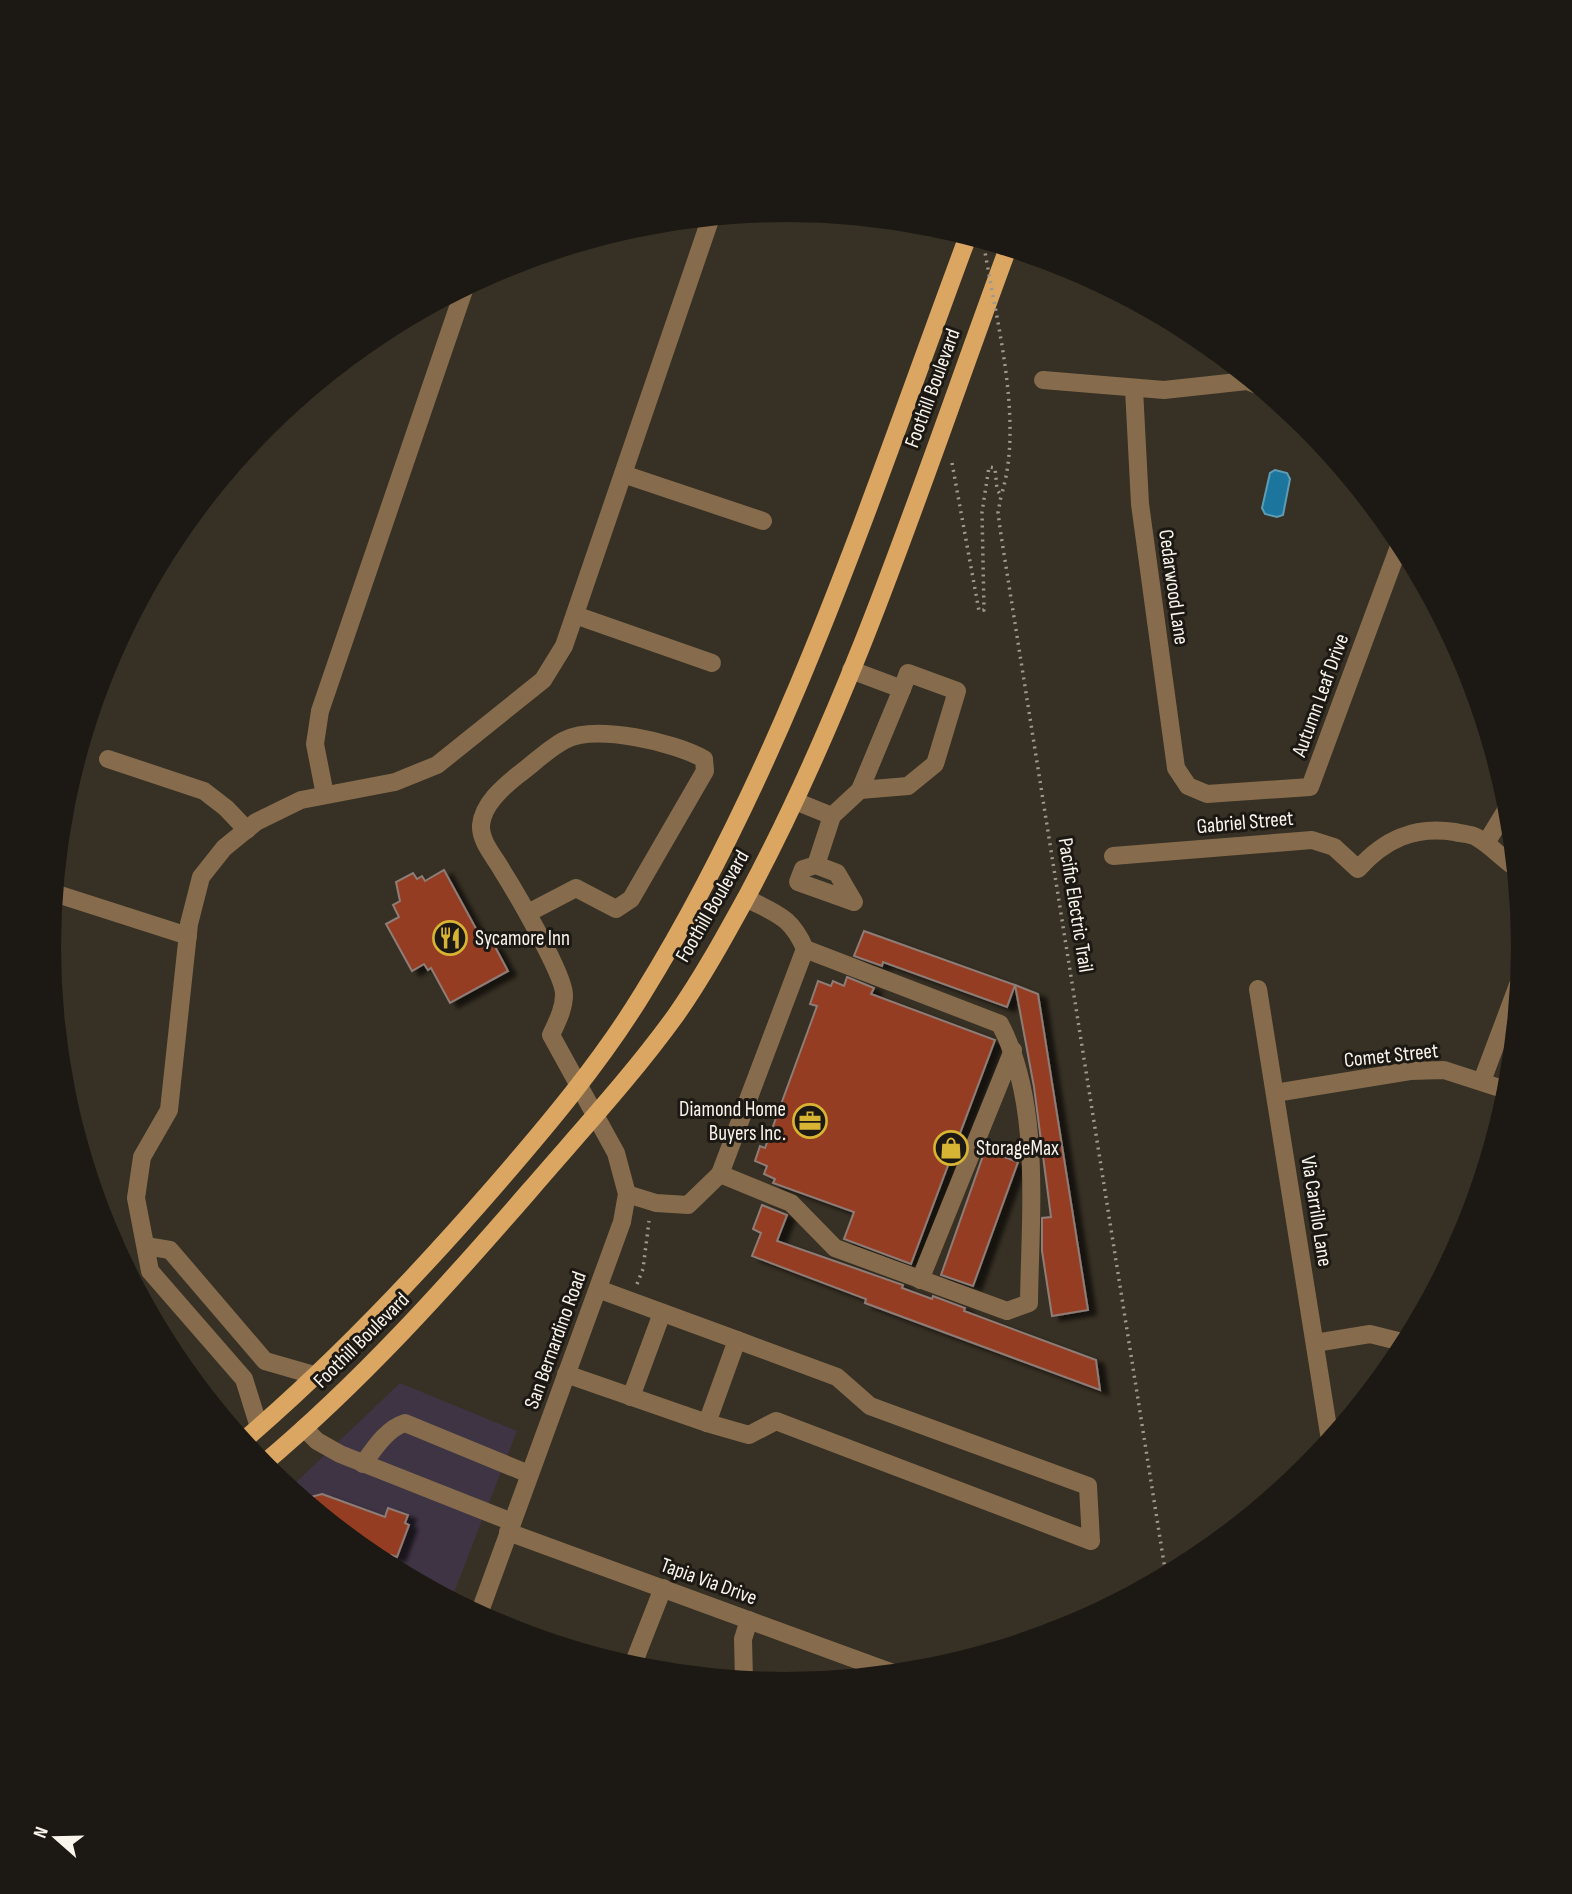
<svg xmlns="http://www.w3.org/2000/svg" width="1572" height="1894" viewBox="0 0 1572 1894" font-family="'Sofia Sans Condensed',sans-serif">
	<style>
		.commercial { fill: #3f3444 }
		.water { fill: #1c759c; stroke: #5e9bb4; stroke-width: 2 }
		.building { fill: #953e22; stroke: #8e7c77; stroke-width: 2; filter: url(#shadow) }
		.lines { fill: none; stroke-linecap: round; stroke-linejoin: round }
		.path { stroke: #9e988f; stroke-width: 3.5; stroke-dasharray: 2 5; stroke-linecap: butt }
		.minor { stroke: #866c4d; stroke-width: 18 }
		.major { stroke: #dba662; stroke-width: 18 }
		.path-bridge { stroke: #9e988f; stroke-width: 3.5; stroke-dasharray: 2 5; stroke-linecap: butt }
		.labels { text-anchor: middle; stroke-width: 6; stroke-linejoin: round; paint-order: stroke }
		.street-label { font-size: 21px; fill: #f9f4ec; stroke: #1c1813 }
		.poi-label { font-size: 21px; fill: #f9f4ec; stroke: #1c1813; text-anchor: start }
	</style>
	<defs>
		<filter id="shadow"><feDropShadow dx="8" dy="4.5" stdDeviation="2" flood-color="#0009"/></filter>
	</defs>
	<rect width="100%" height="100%" fill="#373024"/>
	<path class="commercial" d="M400,1383L517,1431L451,1600L376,1560L290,1488Z"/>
	<path class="water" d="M1275,470L1287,473L1290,479L1283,515L1277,517L1265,514L1262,508L1270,473Z"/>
	<g class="building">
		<path d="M444,870L486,947L493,943L508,971L450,1003L431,968L428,970L424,964L412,971L386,924L399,917L393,905L400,901L396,882L413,873L417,879L422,876L425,881Z"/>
		<path d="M864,931L1015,985L1007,1007L883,962L882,966L854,956Z"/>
		<path d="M847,977L874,988L871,994L995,1040L911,1264L844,1239L854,1212L773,1183L775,1179L764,1174L767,1166L755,1161L760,1146L765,1148L817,1006L810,1004L818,981L831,986L833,981L844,986Z"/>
		<path d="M1015,985L1038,994L1088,1310L1052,1316L1042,1251V1218L1051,1217L1034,1087Z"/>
		<path d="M985,1150L1018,1162L973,1286L941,1275Z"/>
		<path d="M762,1205L787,1215L777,1241L903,1285L902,1288L932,1299L933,1296L965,1308L964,1311L1096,1360L1100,1390L865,1303L866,1299L752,1256L761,1233L753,1229Z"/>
		<path d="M322,1494L385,1517L388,1508L408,1515L405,1523L409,1525L397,1557L391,1555L387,1565L376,1560L303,1499Z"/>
	</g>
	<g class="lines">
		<g class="path">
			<path d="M952,463L979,611L984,610L982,512L989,467L995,468L997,489L1001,496L998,513L1001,535L1166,1576"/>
			<path d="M637,1284L643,1269L649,1221"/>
		</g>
		<g class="minor">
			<path d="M1043,380L1164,390L1247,381L1257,385"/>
			<path d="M1134,389L1140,504L1176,768L1188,786L1207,794L1310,787L1401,541"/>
			<path d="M623,474L763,521"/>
			<path d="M575,615L712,663"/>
			<path d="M108,759L204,791L226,808L247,830"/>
			<path d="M860,790L908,786L935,764L957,691L908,673L902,689"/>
			<path d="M325,795L315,744L320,711L465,287"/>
			<path d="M795,801L832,816L860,790L902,689L851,670"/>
			<path d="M1486,843L1505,812L1508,801"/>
			<path d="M1113,856L1312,840L1334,847L1358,869C1385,839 1414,826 1455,832C1462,834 1470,834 1476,837C1491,845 1501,858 1515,867"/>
			<path d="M816,865L837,873L854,902L798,882L803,869L816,865L832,816"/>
			<path d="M54,893L188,936"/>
			<path d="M1258,989L1330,1440"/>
			<path d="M1482,1081L1518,985"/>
			<path d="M1275,1093L1410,1071L1444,1070L1509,1091"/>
			<path d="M720,1174L805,949"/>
			<path d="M627,1194L656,1203L688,1205L720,1174L791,1203L835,1248L1007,1311L1029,1303C1030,1215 1042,1104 1000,1024L805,949C791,916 776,914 746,898"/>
			<path d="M146,1246L170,1250L265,1361L317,1376"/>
			<path d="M920,1280L1013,1050"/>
			<path d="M1315,1343L1370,1334L1406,1343"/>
			<path d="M566,1374L707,1423L737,1340L598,1289"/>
			<path d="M631,1397L662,1313"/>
			<path d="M707,1423L749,1435L776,1421L1091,1541L1088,1486L870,1406L837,1377L737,1340"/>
			<path d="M259,1427L244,1379L150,1271L136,1198L142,1157L169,1110L189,924L201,877L224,848L256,822L301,800L395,782L437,765L543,680L564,646L711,217"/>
			<path d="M304,1428L317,1441L340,1454L512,1522"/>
			<path d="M363,1464C374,1449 386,1429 405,1423L529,1474"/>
			<path d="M508,1532L893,1673"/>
			<path d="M479,1614L622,1222L627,1194L616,1153L551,1035C557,1022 564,1009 564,995C565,976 515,891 503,872C495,857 480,842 481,825C483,804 503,787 518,775C533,764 549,748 565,740C596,724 674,742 704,759L705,771L631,899L616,909L576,888L528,913"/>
			<path d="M632,1667L663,1588"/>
			<path d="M744,1680L743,1639L749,1620"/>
		</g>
		<g class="major">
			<path d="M243,1441C334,1363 416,1277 495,1186C547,1126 601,1062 643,993C788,758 872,493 968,236"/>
			<path d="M262,1465C361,1382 447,1286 531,1189C580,1132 632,1076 676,1015C702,978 725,936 747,896C856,693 928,464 1008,248"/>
		</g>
		<path class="path-bridge" d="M983,240C995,317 1025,422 1001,496"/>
	</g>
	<defs>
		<g id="restaurant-ring" transform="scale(1.75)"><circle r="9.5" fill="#1c1813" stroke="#d8b434" stroke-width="1.5"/><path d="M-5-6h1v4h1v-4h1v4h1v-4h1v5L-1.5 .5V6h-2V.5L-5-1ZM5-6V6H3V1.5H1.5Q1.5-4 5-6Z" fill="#d8b434"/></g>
		<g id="office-ring" transform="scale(1.75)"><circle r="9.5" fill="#1c1813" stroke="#d8b434" stroke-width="1.5"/><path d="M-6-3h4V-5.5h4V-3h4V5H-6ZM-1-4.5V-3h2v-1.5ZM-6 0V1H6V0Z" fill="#d8b434"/></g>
		<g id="shop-ring" transform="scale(1.75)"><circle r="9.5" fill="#1c1813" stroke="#d8b434" stroke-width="1.5"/><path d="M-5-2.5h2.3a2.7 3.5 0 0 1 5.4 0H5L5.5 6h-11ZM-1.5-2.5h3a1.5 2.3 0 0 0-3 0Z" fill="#d8b434"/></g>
	</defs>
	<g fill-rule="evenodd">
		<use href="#restaurant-ring" x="450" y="938"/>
		<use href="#office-ring" x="810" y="1121"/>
		<use href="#shop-ring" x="951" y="1148"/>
	</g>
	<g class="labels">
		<g class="street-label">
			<text transform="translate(932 388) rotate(-70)" y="7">Foothill Boulevard</text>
			<text transform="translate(1174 587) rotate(82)" y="7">Cedarwood Lane</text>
			<text transform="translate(1320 695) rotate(-70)" y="7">Autumn Leaf Drive</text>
			<text transform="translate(1245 822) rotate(-5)" y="7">Gabriel Street</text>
			<text transform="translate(1076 905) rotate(81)" y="7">Pacific Electric Trail</text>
			<text transform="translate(712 906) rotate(-60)" y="7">Foothill Boulevard</text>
			<text transform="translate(1391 1055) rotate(-6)" y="7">Comet Street</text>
			<text transform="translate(1317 1211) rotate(81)" y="7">Via Carrillo Lane</text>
			<text transform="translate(361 1340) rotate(-45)" y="7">Foothill Boulevard</text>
			<text transform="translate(555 1340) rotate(-70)" y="7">San Bernardino Road</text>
			<text transform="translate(709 1581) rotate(20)" y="7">Tapia Via Drive</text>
		</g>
		<g class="poi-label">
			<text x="475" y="945">Sycamore Inn</text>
			<text x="786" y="1116" text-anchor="end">Diamond Home<tspan x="786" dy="24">Buyers Inc.</tspan></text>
			<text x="976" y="1155">StorageMax</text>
		</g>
	</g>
	<path d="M0 0H1572V1894H0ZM61 947a725 725 0 1 1 1450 0a725 725 0 1 1-1450 0Z" fill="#1c1813" fill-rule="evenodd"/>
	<g transform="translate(56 1838) rotate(290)" stroke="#1c1813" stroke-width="5" paint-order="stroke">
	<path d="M0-5L12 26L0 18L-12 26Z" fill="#f9f4ec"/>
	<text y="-10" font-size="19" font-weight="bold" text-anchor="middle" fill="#f9f4ec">N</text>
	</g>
</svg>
